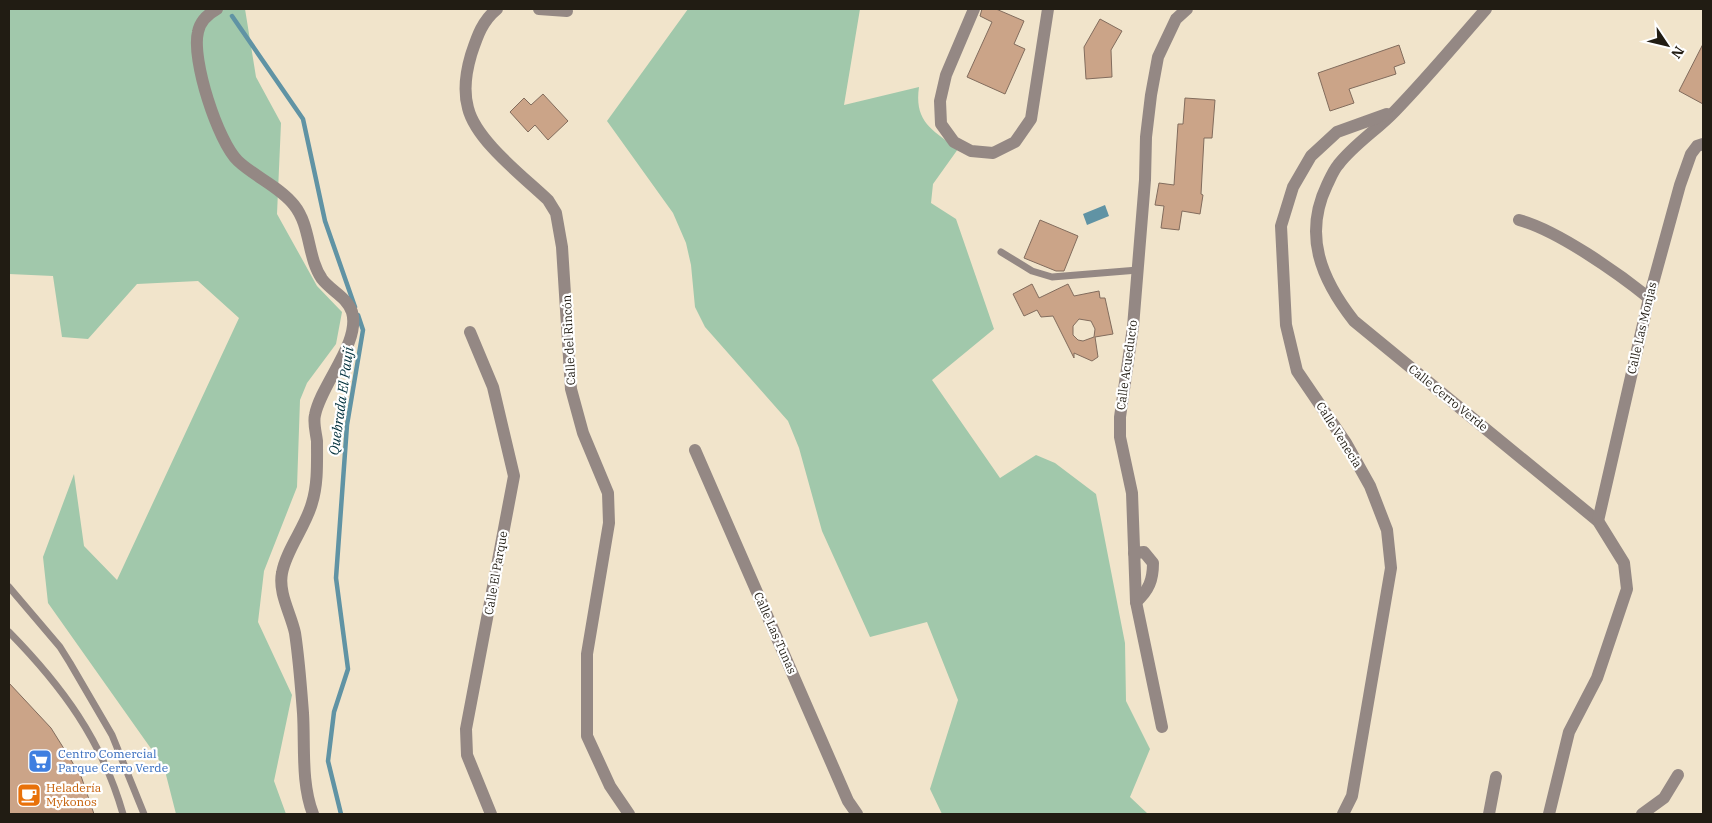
<svg xmlns="http://www.w3.org/2000/svg" width="1712" height="823" viewBox="0 0 1712 823" font-family="'IBM Plex Serif',serif">
	<style>
		.green { fill: #a1c8ab }
		.water { fill: #6093a4 }
		.lines { fill: none; stroke-linecap: round; stroke-linejoin: round }
		.stream { stroke: #6093a4; stroke-width: 4.5 }
		.building { fill: #cba488; stroke: #826c5d; fill-rule: evenodd }
		.service { stroke: #948884; stroke-width: 7 }
		.minor { stroke: #948884; stroke-width: 12 }
		.labels { text-anchor: middle; stroke-width: 4.5; stroke-linejoin: round; paint-order: stroke }
		.street-label { font-size: 12px; fill: #211c13; stroke: #fff }
		.shop-label { font-size: 12px; fill: #366cbe; stroke: #fff; text-anchor: start }
		.food-label { font-size: 12px; fill: #c56008; stroke: #fff; text-anchor: start }
		.water-label { font-size: 14px; font-style: italic; fill: #00303c; stroke: #fff }
	</style>
	<rect width="100%" height="100%" fill="#f1e4cb"/>
	<g class="green">
		<path d="M9,9H245L256,77L281,123L277,214L317,286L342,312L336,344L307,383L300,400L297,487L264,571L258,622L292,695L274,781L286,814H176L164,767L48,603L43,557L74,474L84,546L117,580L239,318L198,281L137,284L88,339L62,337L53,276L9,274Z"/>
		<path d="M688,9H860L844,105L919,87C914,122 932,130 958,149L933,184L931,203L956,219L994,329L932,380L1000,478L1036,455L1055,463L1096,494L1125,643L1126,701L1150,749L1130,797L1148,814H942L930,789L958,700L927,622L870,637L822,531L799,448L788,421L705,327L695,307L691,265L686,243L673,213L607,121Z"/>
	</g>
	<path class="water" d="M1105,205L1109,216L1087,225L1083,214Z"/>
	<g class="lines">
		<g class="stream">
			<path d="M232,16L303,119L325,221L355,307"/>
			<path d="M341,814L328,761L334,712L348,669L336,578L347,425L363,330L358,315"/>
		</g>
	</g>
	<g class="building">
		<path d="M982,9H996L1024,21L1014,44L1025,49L1005,94L967,77L992,22L980,16Z"/>
		<path d="M1100,19L1122,31L1111,50L1112,77L1086,79L1084,47Z"/>
		<path d="M1703,44V104L1679,91Z"/>
		<path d="M1399,45L1405,63L1394,67L1396,74L1349,89L1354,103L1330,111L1318,73Z"/>
		<path d="M543,94L568,121L548,140L535,125L528,132L510,112L524,98L531,105Z"/>
		<path d="M1185,98L1215,100L1212,138H1204L1201,194L1203,195L1200,214L1182,211L1179,230L1161,228L1164,206L1155,205L1159,183L1174,185L1178,124H1183Z"/>
		<path d="M1040,220L1078,236L1064,271H1056L1024,258Z"/>
		<path d="M1032,284L1039,298L1068,284L1074,296L1099,291L1100,298H1105L1113,334L1095,337L1098,357L1092,361L1074,353V358L1053,316L1041,317L1037,310L1024,316L1013,294ZM1079,319L1091,321L1095,329L1094,337L1083,341L1078,340L1073,335V326Z"/>
		<path d="M9,683L51,728L81,776L94,814H9Z"/>
	</g>
	<g class="lines">
		<g class="service">
			<path d="M1001,252L1032,271L1052,277L1138,270"/>
			<path d="M9,587L60,647L70,663L112,735L144,814"/>
			<path d="M9,632C62,686 102,740 123,814"/>
		</g>
		<g class="minor">
			<path d="M217,9C208,14 200,21 198,32C191,59 218,142 238,161C255,177 280,187 294,205C311,226 307,257 322,279C331,291 347,297 352,312C361,342 321,384 315,415C313,423 316,433 317,441C317,462 318,484 312,503C306,526 286,550 282,573C278,593 291,614 295,633C299,659 301,687 303,713C305,746 301,783 313,814"/>
			<path d="M497,9C482,21 477,37 471,55C466,72 463,90 468,108C476,141 524,177 548,200L556,213L562,247L571,389L583,433L608,493L609,523L587,654V736L610,786L629,814"/>
			<path d="M539,9L567,11"/>
			<path d="M974,9L946,75L940,101L941,124L954,142L971,151L993,153L1015,142L1031,119L1048,9"/>
			<path d="M1486,9C1456,43 1427,78 1395,111C1377,130 1354,144 1338,165C1333,171 1330,179 1327,185C1303,235 1321,279 1354,321L1598,521L1624,563L1627,589L1597,678L1569,732L1549,814"/>
			<path d="M1519,220C1557,230 1618,273 1649,298"/>
			<path d="M470,332L493,387L514,476L466,729L467,755L491,814"/>
			<path d="M695,450L848,801L857,814"/>
			<path d="M1598,521L1649,298L1680,185L1691,154L1697,146L1703,144"/>
			<path d="M1134,553L1144,552L1153,563C1153,580 1149,590 1136,602"/>
			<path d="M1162,727L1136,602L1132,493L1120,437V417L1133,327L1145,180L1146,137L1151,95L1158,57L1176,19L1187,9"/>
			<path d="M1343,814L1352,796L1391,568L1387,530L1370,486L1346,443L1297,371L1286,325L1281,226L1293,187L1311,156L1337,132L1387,114"/>
			<path d="M1489,814L1496,777"/>
			<path d="M1642,814L1664,798L1678,775"/>
		</g>
	</g>
	<defs>
		<g id="supermarket-square" transform="scale(1.25)"><rect x="-9" y="-9" width="18" height="18" rx="4" fill="#3f7fe0" stroke="#fff"/><path d="M-6-5.5h2.5l.6 2H6L4.5 2H-2.5L-4.4-4H-6ZM-1.5 3.2a1.3 1.3 0 1 0 .1 0ZM3 3.2a1.3 1.3 0 1 0 .1 0Z" fill="#fff"/></g>
		<g id="cafe-square" transform="scale(1.25)"><rect x="-9" y="-9" width="18" height="18" rx="4" fill="#e8710a" stroke="#fff"/><path d="M-5.5-4.5H6V0H3Q3 3.5 0 3.5H-2.5Q-5.5 3.5-5.5 0ZM3-3.2v2h1.7v-2ZM-6 4.5H4V6H-6Z" fill="#fff"/></g>
	</defs>
	<g fill-rule="evenodd">
		<use href="#supermarket-square" x="40" y="761"/>
		<use href="#cafe-square" x="29" y="795"/>
	</g>
	<g class="labels">
		<g class="street-label">
			<text transform="translate(1642 328) rotate(-77)" y="4">Calle Las Monjas</text>
			<text transform="translate(569 340) rotate(-93)" y="4">Calle del Rincón</text>
			<text transform="translate(1127 365) rotate(-82)" y="4">Calle Acueducto</text>
			<text transform="translate(1448 398) rotate(39)" y="4">Calle Cerro Verde</text>
			<text transform="translate(1339 435) rotate(58)" y="4">Calle Venecia</text>
			<text transform="translate(496 573) rotate(-80)" y="4">Calle El Parque</text>
			<text transform="translate(775 633) rotate(66)" y="4">Calle Las Tunas</text>
		</g>
		<g class="shop-label">
			<text x="58" y="758">Centro Comercial<tspan x="58" dy="14">Parque Cerro Verde</tspan></text>
		</g>
		<g class="food-label">
			<text x="46" y="792">Heladería<tspan x="46" dy="14">Mykonos</tspan></text>
		</g>
		<g class="water-label">
			<text transform="translate(341 401) rotate(-82)" y="5">Quebrada El Paují</text>
		</g>
	</g>
	<rect width="1712" height="823" fill="none" stroke="#211c13" stroke-width="20"/>
	<g transform="translate(1667 45) rotate(125)" stroke="#ffffff" stroke-width="4" paint-order="stroke">
	<path d="M0-4L9 19L0 12L-9 19Z" fill="#211c13"/>
	<text y="-8" font-size="14" font-weight="bold" text-anchor="middle" fill="#211c13">N</text>
	</g>
</svg>
